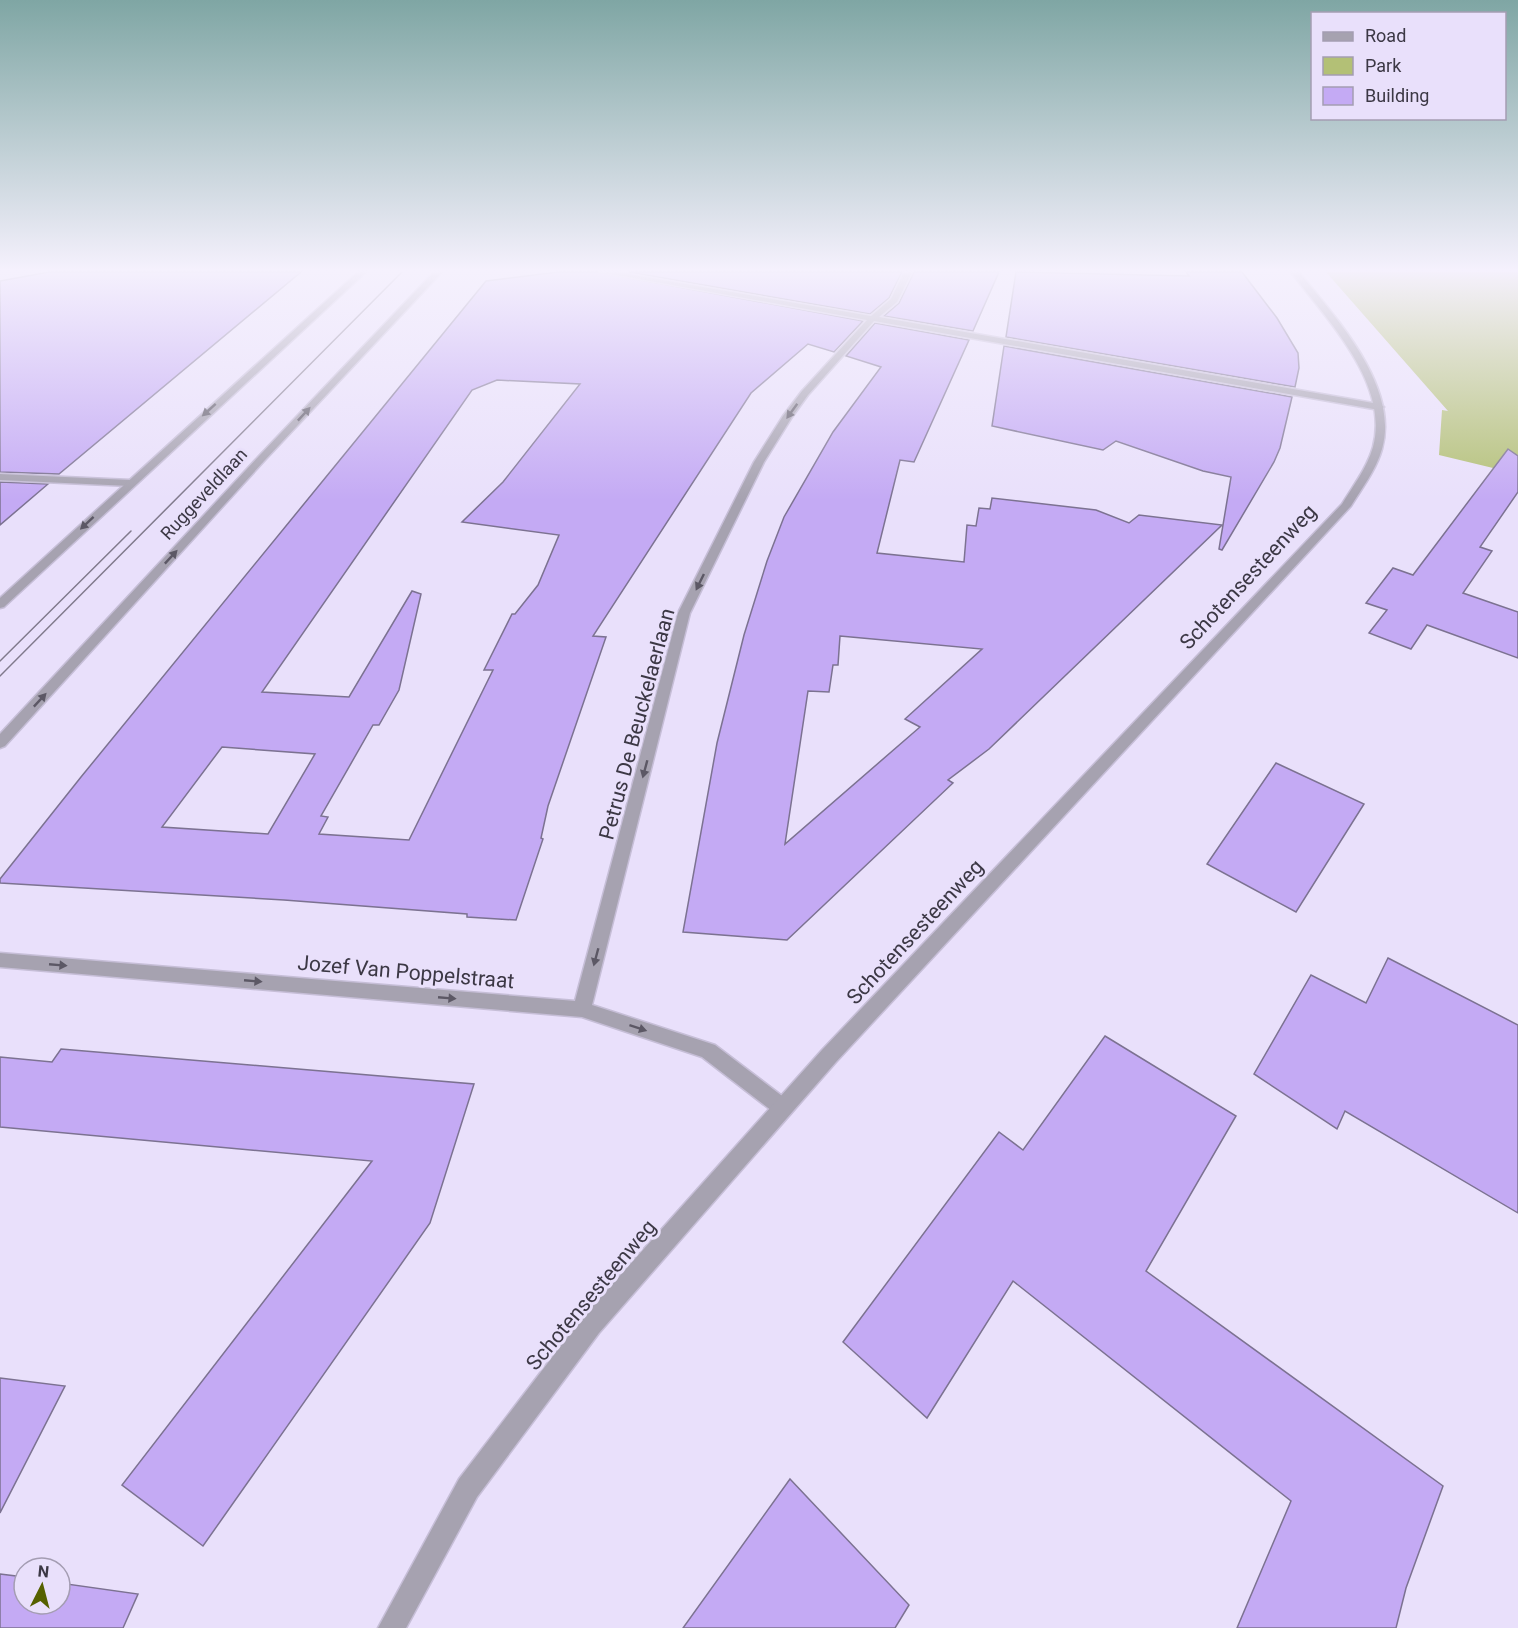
<svg xmlns="http://www.w3.org/2000/svg" width="1518" height="1628" viewBox="0 0 1518 1628" font-family="Roboto,sans-serif">
	<style>
		.green { fill: #b3c076 }
		.building { fill: #c4aaf4; stroke: #7c7291; stroke-width: 1.5; fill-rule: evenodd }
		.lines { fill: none; stroke-linecap: round; stroke-linejoin: round }
		.minor-casing { stroke: #c6bed7; stroke-width: 3 }
		.tertiary-casing { stroke: #c6bed7; stroke-width: 3 }
		.minor { fill: #a6a2b0; fill-rule: evenodd }
		.tertiary { fill: #a6a2b0; fill-rule: evenodd }
		.tram { stroke: #807a8c; stroke-width: 1.5 }
		.oneway { fill: #5c5865 }
		.labels { text-anchor: middle; stroke-width: 6; stroke-linejoin: round; paint-order: stroke }
		.far-street-label { font-size: 18px; fill: #3c3845; stroke: #e9e0fb }
		.street-label { font-size: 21px; fill: #3c3845; stroke: #e9e0fb }
	</style>
	<rect width="100%" height="100%" fill="#e9e0fb"/>
	<path class="green" d="M1326,272H1518V474L1439,455L1442,410L1448,411Z"/>
	<g class="building">
		<path d="M49,272H301L59,474L0,472V281Z"/>
		<path d="M558,272H598L863,321L834,352L808,344L751,393L593,636L606,637L548,806L541,838L543,839L516,920L467,917V914L284,900L0,883V879L81,777L486,281ZM497,380L580,384L503,482L462,522L559,535L538,585L515,614H512L484,670H493L409,840L319,834L328,817L321,816L373,725H379L399,690L421,594L412,591L349,697L262,692L472,390ZM222,747L315,754L268,834L162,827Z"/>
		<path d="M629,272H902L889,298L870,314Z"/>
		<path d="M914,272H999L973,331L884,316L899,303Z"/>
		<path d="M1016,272L1189,276L1186,272H1242L1277,318L1298,353L1299,368L1295,387L1006,337Z"/>
		<path d="M875,323L969,340L914,462L900,460L877,553L964,562L967,525L976,526L979,508L990,509L992,498L1096,510L1129,523L1139,515L1222,525L989,749L948,780L953,783L787,940L683,932L717,743L744,635L767,561L784,517L833,432L881,367L846,356ZM840,636L982,649L905,719L920,727L785,844L808,691L829,692L833,665H838Z"/>
		<path d="M1004,346L1292,397L1280,448L1274,462L1222,550L1219,549L1231,477L1203,471L1116,441L1103,450L992,426Z"/>
		<path d="M1508,449L1518,456V492L1480,547L1492,551L1463,593L1518,612V658L1427,625L1411,649L1369,633L1387,610L1366,603L1393,568L1413,575Z"/>
		<path d="M0,482L48,484L0,525Z"/>
		<path d="M1276,763L1364,804L1296,912L1207,864Z"/>
		<path d="M1388,958L1518,1025V1213L1345,1111L1337,1129L1254,1074L1311,975L1366,1003Z"/>
		<path d="M1105,1036L1236,1116L1146,1271L1443,1486L1406,1588L1396,1628H1237L1291,1501L1013,1281L927,1418L843,1342L999,1132L1023,1150Z"/>
		<path d="M61,1049L474,1084L430,1223L203,1546L122,1485L372,1161L0,1127V1057L52,1062Z"/>
		<path d="M0,1378L65,1386L0,1513Z"/>
		<path d="M790,1479L909,1605L895,1628H683Z"/>
		<path d="M0,1574L24,1577V1604H60V1583L138,1594L123,1628H0Z"/>
	</g>
	<g class="lines">
		<g class="minor-casing">
			<g id="minor">
				<path d="M600,272H616L871,316L891,299L904,272H912L897,302L879,317L1379,404L1384,407L1379,410L874,321L808,395L792,417L764,462L690,613L592,1005L715,1045L790,1102L793,1108L790,1114L783,1117L776,1114L702,1057L582,1017L0,967V953L575,1001L678,613L754,462L783,416L802,391L867,320Z"/>
				<path d="M0,474L130,480L135,483L130,486L0,480Z"/>
			</g>
		</g>
		<g class="tertiary-casing">
			<g id="tertiary">
				<path d="M358,272H366L4,607L0,608V598Z"/>
				<path d="M434,272H442L265,460L5,746L0,748V734L259,456Z"/>
				<path d="M1291,272H1299C1335,317 1400,386 1382,449C1376,470 1362,488 1351,506L836,1062L599,1333L477,1497L406,1628H378L459,1479L583,1317L822,1050L1342,504C1353,486 1367,468 1373,447C1390,383 1326,319 1291,272Z"/>
			</g>
		</g>
		<use href="#minor" class="minor"/>
		<use href="#tertiary" class="tertiary"/>
		<g class="tram">
			<path d="M0,661L131,531"/>
			<path d="M0,676L402,272"/>
		</g>
	</g>
	<defs><path id="oneway-solid" d="M-6-.8H1V-3.2L6.5 0L1 3.2V.8H-6Z" transform="scale(1.5)"/></defs>
	<g class="oneway">
		<use href="#oneway-solid" transform="translate(209 410) rotate(138)"/>
		<use href="#oneway-solid" transform="translate(792 411) rotate(126)"/>
		<use href="#oneway-solid" transform="translate(304 414) rotate(-47)"/>
		<use href="#oneway-solid" transform="translate(87 523) rotate(137)"/>
		<use href="#oneway-solid" transform="translate(171 557) rotate(-47)"/>
		<use href="#oneway-solid" transform="translate(700 582) rotate(116)"/>
		<use href="#oneway-solid" transform="translate(40 700) rotate(-47)"/>
		<use href="#oneway-solid" transform="translate(645 769) rotate(105)"/>
		<use href="#oneway-solid" transform="translate(596 957) rotate(105)"/>
		<use href="#oneway-solid" transform="translate(58 965) rotate(5)"/>
		<use href="#oneway-solid" transform="translate(253 981) rotate(5)"/>
		<use href="#oneway-solid" transform="translate(447 998) rotate(5)"/>
		<use href="#oneway-solid" transform="translate(638 1028) rotate(18)"/>
	</g>
	<linearGradient id="sky" x2="0" y2="1"><stop stop-color="#7fa6a4"/><stop offset="0.54" stop-color="#f5f1fd"/><stop offset="1" stop-color="#f5f1fd" stop-opacity="0"/></linearGradient>
	<rect width="1518" height="500" fill="url(#sky)"/>
	<g class="labels">
		<g class="far-street-label">
			<text transform="translate(204 494) rotate(-47)" y="6">Ruggeveldlaan</text>
		</g>
		<g class="street-label">
			<text transform="translate(1248 577) rotate(-47)" y="7">Schotensesteenweg</text>
			<text transform="translate(637 724) rotate(-75)" y="7">Petrus De Beuckelaerlaan</text>
			<text transform="translate(915 932) rotate(-47)" y="7">Schotensesteenweg</text>
			<text transform="translate(406 972) rotate(5)" y="7">Jozef Van Poppelstraat</text>
			<text transform="translate(591 1295) rotate(-50)" y="7">Schotensesteenweg</text>
		</g>
	</g>
	<rect x="1311" y="12" width="195" height="108" fill="#e9e0fb" stroke="#a49db2" stroke-width="1.5"/>
	<rect x="1323" y="32" width="30" height="9" fill="#a6a2b0" stroke="#a49db2" stroke-width="1.5"/>
	<text x="1365" y="42" font-size="18" fill="#3c3845">Road</text>
	<rect x="1323" y="57" width="30" height="18" fill="#b3c076" stroke="#a49db2" stroke-width="1.5"/>
	<text x="1365" y="72" font-size="18" fill="#3c3845">Park</text>
	<rect x="1323" y="87" width="30" height="18" fill="#c4aaf4" stroke="#a49db2" stroke-width="1.5"/>
	<text x="1365" y="102" font-size="18" fill="#3c3845">Building</text>
	<g transform="translate(42 1586) rotate(6)"><circle r="28" fill="#e9e0fb" stroke="#a49db2" stroke-width="1.5"/>
	<path d="M0-4.5L10 22L0 15L-10 22Z" fill="#566100"/>
	<text y="-9" font-size="16" font-weight="bold" text-anchor="middle" fill="#3c3845">N</text>
	</g>
</svg>
